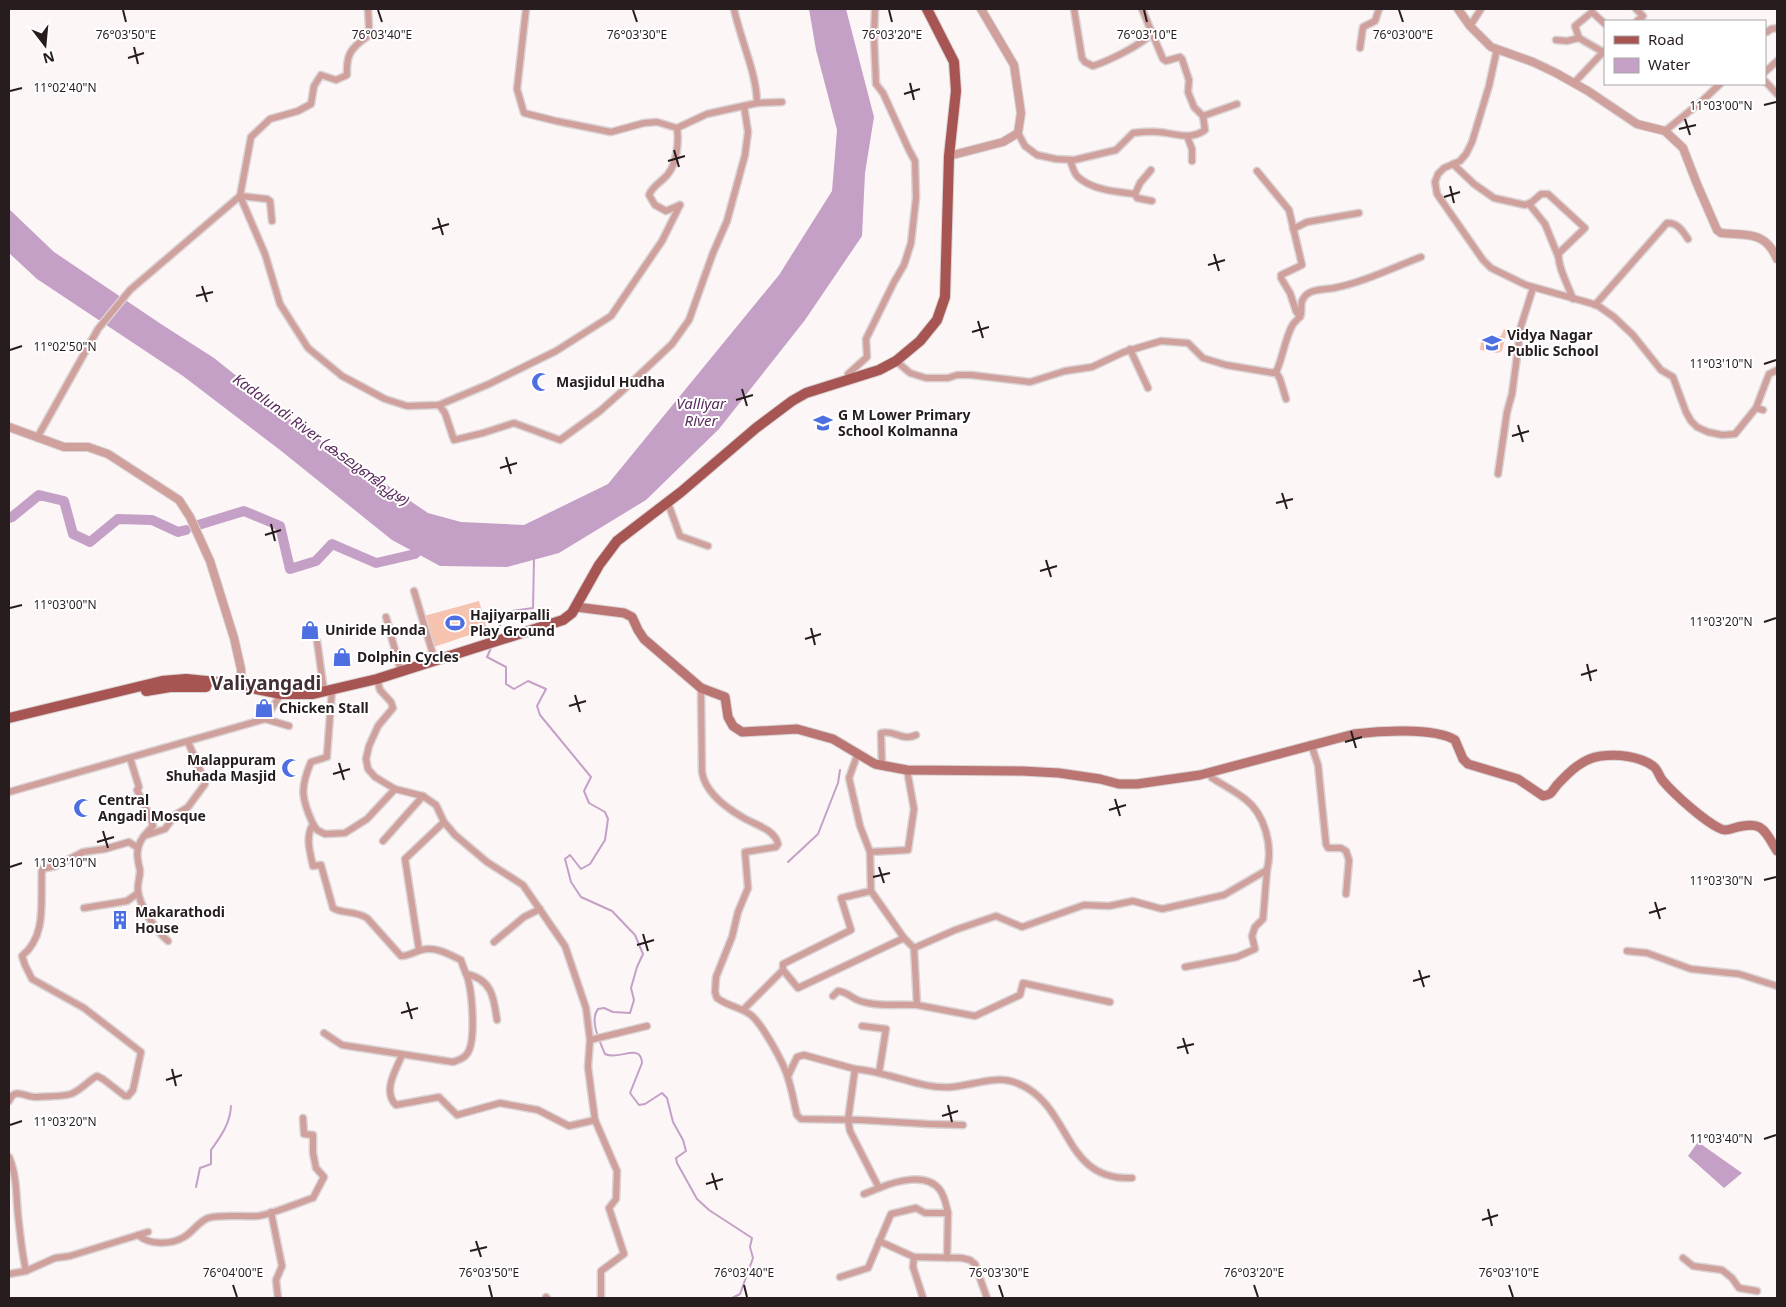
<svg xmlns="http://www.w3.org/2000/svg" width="1786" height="1307" viewBox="0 0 1786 1307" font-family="'Noto Sans','Noto Sans Malayalam',sans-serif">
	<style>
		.green { fill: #f5c3b0 }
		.water { fill: #c5a0c6 }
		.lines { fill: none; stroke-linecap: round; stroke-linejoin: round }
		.stream { stroke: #c5a0c6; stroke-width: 2 }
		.river { stroke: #c5a0c6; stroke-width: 10 }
		.minor-casing { stroke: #dad3d4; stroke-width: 9 }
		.tertiary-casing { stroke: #dad3d4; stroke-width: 10 }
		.secondary-casing { stroke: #dad3d4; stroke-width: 11 }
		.primary-casing { stroke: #dad3d4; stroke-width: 12 }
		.minor { stroke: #d0a09d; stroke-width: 6 }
		.tertiary { stroke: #d0a09d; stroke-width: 8 }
		.secondary { stroke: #ba7572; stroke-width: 9 }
		.primary { stroke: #a75553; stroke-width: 10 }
		.ticks { fill: none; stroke: #271d1f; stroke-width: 2 }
		.labels { text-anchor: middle; stroke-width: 4; stroke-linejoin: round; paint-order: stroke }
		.poi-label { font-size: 14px; font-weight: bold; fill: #271d1f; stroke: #fff; text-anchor: start }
		.water-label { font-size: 15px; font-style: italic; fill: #5a2c5d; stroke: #fff }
		.district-label { font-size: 19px; font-weight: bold; fill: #432e33; stroke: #fff }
		.ticks-label { font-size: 12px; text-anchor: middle; fill: #271d1f; stroke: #fff; stroke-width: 4; stroke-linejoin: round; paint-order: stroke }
	</style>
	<rect width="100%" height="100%" fill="#fcf6f7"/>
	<g class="green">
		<path d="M1504,329L1507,330L1502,351L1498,353L1480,350L1481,341L1490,342L1495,336H1501Z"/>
		<path d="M479,601L487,629L431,648L424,616Z"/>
	</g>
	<g class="water">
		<path d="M809,9H846L874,117L865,173L862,236L805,320L719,429L646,500L559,553L507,567L440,566L392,540L280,450L183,376L37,279L9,253V209L54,252L161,324L214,358L294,422L428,513L461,522L524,525L608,484L779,275L832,191L837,130L816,50Z"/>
		<path d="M1698,1142L1742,1173L1724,1188L1688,1156Z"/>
	</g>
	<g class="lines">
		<g class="stream">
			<path d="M496,637L505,612L533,608L534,559"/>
			<path d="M491,648L487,657L506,667V684L514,689L528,681L546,689L537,706L540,715L591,777L584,791L589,803L605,812L608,819L605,840L590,864L581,869L570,855L565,859L571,882L581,897L612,911L635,935L643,954L637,967L631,988L634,1000L630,1013L613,1012L604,1008L598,1009C589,1020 600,1042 605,1054C618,1061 641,1042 642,1063L630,1093L639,1105L645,1104L662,1093L667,1098L673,1122L683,1140L686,1151L676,1158L677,1163L697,1199L709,1210L752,1238L750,1247L753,1258L740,1294L732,1298"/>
			<path d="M788,862L818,834L838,783L840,770"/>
			<path d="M196,1187L200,1168L211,1164V1150C221,1136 230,1124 231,1106"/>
		</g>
		<g class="river">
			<path d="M9,518L12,517L39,495L64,501L73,534L90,542L118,519L152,520L178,532L186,530"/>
			<path d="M195,526L244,511L280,526L290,569L316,561L332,544L376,563L415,554L424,544"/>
		</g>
		<g class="minor-casing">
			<g id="minor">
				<path d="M526,9L517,89L524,113L556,121L611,132L644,123L657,122L677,128L707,114L757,103C757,74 740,38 734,9"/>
				<path d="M1074,9L1082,58L1085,62L1093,66C1108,61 1142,45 1152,33L1142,9"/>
				<path d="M1636,9L1643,16L1637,21"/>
				<path d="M1470,26L1481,9"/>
				<path d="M1767,32L1771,29L1777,28"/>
				<path d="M1152,33L1163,59L1166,61L1180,57L1182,59L1189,80L1188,92L1194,107L1203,116"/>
				<path d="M1556,40L1567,41L1579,38"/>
				<path d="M1360,48L1363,27L1375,21L1379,9"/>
				<path d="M1497,49L1489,86L1472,142L1466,154L1460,161L1444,168L1438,174L1435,182L1437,194L1483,260L1491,268L1526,285L1597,305L1614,317L1633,335L1661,370L1673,377L1686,412L1691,421L1697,427L1708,432L1722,435L1735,434L1756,408L1763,410"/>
				<path d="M1603,52L1579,38L1575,26L1592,12L1605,24"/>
				<path d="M1765,72L1777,61"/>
				<path d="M1765,81L1777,94"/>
				<path d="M1574,83L1605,50"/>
				<path d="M757,103L782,102"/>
				<path d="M677,128C679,141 677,163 668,174C662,182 653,185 649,195L655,205L666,211L680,205"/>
				<path d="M1665,131L1702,101L1720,84"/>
				<path d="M1018,133L1025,146L1037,155L1056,159L1074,160L1116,150L1133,133C1141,132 1150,131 1158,132C1174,133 1190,141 1205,130L1203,116L1237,104"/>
				<path d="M1187,136L1192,149V161"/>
				<path d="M1070,160C1072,165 1074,174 1078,177C1092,190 1117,192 1135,194L1140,183L1151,170"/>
				<path d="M1453,164L1474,184L1494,198L1525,205L1532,202L1541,194H1548L1585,228L1559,253C1556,264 1569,287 1573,299"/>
				<path d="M1257,171L1289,210L1302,265L1281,275V278L1290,293L1296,311L1300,317"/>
				<path d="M1135,194L1137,198L1152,201"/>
				<path d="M240,196L265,254L280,304L308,348L342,376L385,399L407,406L439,405L489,384L556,351L611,316L662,241L680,205"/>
				<path d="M240,196L267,199L270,201L272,221"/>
				<path d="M1529,204L1545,224L1558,256"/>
				<path d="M1293,229L1307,222L1359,213"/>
				<path d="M1595,305L1667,223C1678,223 1682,230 1688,239"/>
				<path d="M1130,349L1148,388"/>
				<path d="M896,361L910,373L926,378H948L957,375H971L1030,382L1065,371L1092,367L1124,352L1161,341L1188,343L1203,358L1226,365L1268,372L1273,373L1277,370C1283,356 1285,339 1292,326C1294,321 1300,319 1301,314C1302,309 1300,303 1303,299C1309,288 1324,290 1334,288C1364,282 1392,268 1421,257"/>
				<path d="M1276,372L1280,379L1286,399"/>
				<path d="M849,380L848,374L867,357L866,339L894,282L904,265L911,243L916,198L915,161L909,150L883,93L876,84L874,38L875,9"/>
				<path d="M439,405L445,413L454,440L483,433L514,423L560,440L600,411L619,394L672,344L689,320L713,253L727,221L745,155L748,132L744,106"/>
				<path d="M1756,408L1769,374L1777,370"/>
				<path d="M37,438L98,329L130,290L240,196L251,137L270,119L298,111L311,104L314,86L321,75L336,80L347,75C346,54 351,48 368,36L369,28L368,9"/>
				<path d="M1498,474L1507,412L1512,394L1521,326L1533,288"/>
				<path d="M668,503L680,536L708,546"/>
				<path d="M414,591L435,661"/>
				<path d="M386,617L401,672"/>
				<path d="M317,641L324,691"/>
				<path d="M377,679L380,690L391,702L393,708L378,726L369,746L366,759L368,769L375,777L395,789L423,796L436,805L444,822L455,835L487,862L523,885L565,946L586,1008L590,1040L588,1067L595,1120L617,1171L616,1199L609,1208L624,1254L601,1271V1298"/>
				<path d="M701,688L702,772C705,792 725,807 742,817C753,824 775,829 778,844L776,847L745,852L748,888L738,912L732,937L716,977L715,992L717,998C729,1007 741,1007 751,1015C762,1024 784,1063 788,1078C792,1090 794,1103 797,1115L801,1119L861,1120L928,1124L963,1125"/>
				<path d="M265,719L289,726"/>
				<path d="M1311,744L1318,765L1326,844L1328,848H1341L1346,851L1349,860L1346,894"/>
				<path d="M130,758L139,787L137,790L151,819L153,826C143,836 135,845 138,860C138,864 140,868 140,871C140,878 137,884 138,891C140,907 156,931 168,941"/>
				<path d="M882,766L881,733C893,729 903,742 916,735"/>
				<path d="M9,792L265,719L281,694"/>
				<path d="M313,824L317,830L325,834L345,833L367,819L395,789"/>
				<path d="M144,836L165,829L175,815L188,807L205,784L204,779L188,742"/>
				<path d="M383,841L423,796"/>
				<path d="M870,852L908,850L914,809L907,770"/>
				<path d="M871,891L904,938L914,948L955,930L996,916L1022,927L1084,905L1109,906L1133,901L1162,909L1224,895L1267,870C1273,846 1265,814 1245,799C1235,791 1223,785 1212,778L1209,773"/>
				<path d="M84,908L127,901L138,893"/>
				<path d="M494,942L524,917L540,909"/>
				<path d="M419,950L405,859L444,822"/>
				<path d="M1627,951L1647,953L1691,969L1739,974L1777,986"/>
				<path d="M1185,967L1237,957L1255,949L1252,936L1255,927L1263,919L1267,870"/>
				<path d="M783,970L798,988L904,938"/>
				<path d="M466,974C492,979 494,998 497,1020"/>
				<path d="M833,996L838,991C848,992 851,998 860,1001C877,1007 899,1004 917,1005L914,948"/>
				<path d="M917,1005L975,1016L1020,995L1023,983L1110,1002"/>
				<path d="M744,1009L783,970V964L851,930L841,898L871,891L870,852L860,826L849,778L858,753"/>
				<path d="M862,1026L886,1029L879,1073"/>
				<path d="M324,1033L342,1045L453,1062C458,1060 463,1059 466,1055C477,1044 472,994 468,979C466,973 463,967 461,960C448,954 436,946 421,950C414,952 409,956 401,956L367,918C354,910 342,914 333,908L321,865L313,866C310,852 305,837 313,824C301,798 300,788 311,762L327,757V755L332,690"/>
				<path d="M590,1040L647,1026"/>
				<path d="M402,1055C396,1070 382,1091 396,1105L439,1097L457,1115L500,1103L538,1110L569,1126L595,1120"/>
				<path d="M788,1076L797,1057L804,1055L855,1069"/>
				<path d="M9,1101C15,1087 24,1097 36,1097C46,1096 61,1097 71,1094C81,1090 88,1081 97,1076L103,1079L125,1096H128L133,1090L141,1052L84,1008L32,979L25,965L22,956C48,935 40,899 42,869L56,866L83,852L105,849L129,842L138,848"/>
				<path d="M9,1157C17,1175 16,1196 18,1215C20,1234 22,1253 26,1271"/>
				<path d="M864,1194L879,1188"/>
				<path d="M271,1212L282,1266L276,1280L278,1298"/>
				<path d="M948,1213C946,1205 945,1197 940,1190C927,1172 896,1181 879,1188L850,1131L848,1120L855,1069C864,1070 873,1071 882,1074C905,1079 928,1089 952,1087C975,1085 997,1074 1019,1084C1072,1106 1062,1181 1132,1178"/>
				<path d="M138,1235C149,1245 171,1245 184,1237C193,1232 198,1222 208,1218C220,1214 245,1217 258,1216C273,1214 297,1203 313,1198L324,1177L316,1168L313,1153V1135L304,1134L303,1118"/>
				<path d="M879,1241L914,1257L913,1267L923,1298"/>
				<path d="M914,1257L962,1258L970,1260L975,1264L987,1298"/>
				<path d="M1683,1258L1693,1266L1722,1270L1732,1278L1739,1288L1757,1291"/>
				<path d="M9,1274L26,1271L55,1258L70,1256L148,1232"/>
				<path d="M840,1277L868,1268L891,1214L916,1208L925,1213H948L947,1258"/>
				<path d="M546,1297L547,1298"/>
			</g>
		</g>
		<g class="tertiary-casing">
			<g id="tertiary">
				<path d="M1458,9L1470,26L1491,47L1533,62L1556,73L1588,91L1637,124L1665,131L1683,148L1697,184L1717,230L1721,233C1746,236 1765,230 1777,259"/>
				<path d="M949,156L1003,142L1018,133L1021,113L1014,65L981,9"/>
				<path d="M9,427L64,447H88L108,454L179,500L190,517L210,561L234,638L241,669L242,687"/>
			</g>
		</g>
		<g class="secondary-casing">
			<path id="secondary" d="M576,607L624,613L632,617L638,630L644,639L701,688L725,697L728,717L733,726L742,732L797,729L833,739L875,764L907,770L1022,771L1059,773L1100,779L1119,784H1137L1200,775L1354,734C1378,731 1434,727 1455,740L1463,759L1468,764L1518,779L1543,796C1552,795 1552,791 1557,785C1569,772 1583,758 1601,756C1618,754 1639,756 1653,766C1658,769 1659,777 1663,781C1675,795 1703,820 1719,828C1724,831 1728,830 1734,828C1762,820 1764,829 1777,851"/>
		</g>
		<g class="primary-casing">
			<g id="primary">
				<path d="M146,691L170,687H206"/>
				<path d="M9,718L162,681L186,679L226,683L281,694H313L377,679L563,620L572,613L577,604L599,565L617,541L681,492L756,428L792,401L806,393L879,370L896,361L920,341L937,320L945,297L949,156L956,91L954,62L927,9"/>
			</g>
		</g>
		<use href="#minor" class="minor"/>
		<use href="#tertiary" class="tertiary"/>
		<use href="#secondary" class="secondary"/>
		<use href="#primary" class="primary"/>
	</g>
	<path class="ticks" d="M123,10L126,22M378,10L382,22M633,10L637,22M889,10L892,22M1144,10L1147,22M1399,10L1403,22M134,47L138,64M128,58L144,53M910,83L914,100M10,91L22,88M904,94L920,89M1764,105L1776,102M1685,119L1690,135M1679,129L1696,125M674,150L679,167M668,161L685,156M1450,186L1454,203M1444,197L1460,192M438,218L443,235M432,229L449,224M1214,254L1219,271M1208,265L1225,260M202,286L207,302M196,296L213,292M978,321L983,338M972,332L989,327M10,350L22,346M1764,364L1776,360M742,389L747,406M736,400L753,395M1518,425L1523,442M1512,436L1529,431M506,457L511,474M500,468L517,463M1282,493L1287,509M1276,503L1293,499M271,524L275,541M265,535L281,530M1046,560L1051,577M1040,571L1057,566M10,608L22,605M1764,622L1776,618M811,628L815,645M805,639L821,634M1587,664L1591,681M1581,675L1597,670M575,695L580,712M569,706L586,701M1351,731L1356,748M1345,742L1362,737M339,763L344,780M333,774L350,769M1115,799L1120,816M1109,810L1126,805M103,831L108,848M97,842L114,837M10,867L22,863M879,867L884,883M873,877L890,873M1764,880L1776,877M1655,902L1660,919M1649,913L1666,908M643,934L648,951M637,945L654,940M1419,970L1424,987M1413,981L1430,976M407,1002L412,1019M401,1013L418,1008M1183,1038L1188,1054M1177,1048L1194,1044M172,1069L176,1086M166,1080L182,1075M948,1105L952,1122M942,1116L958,1111M10,1125L22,1121M1764,1139L1776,1135M712,1173L717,1190M706,1184L723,1179M1488,1209L1492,1226M1482,1220L1498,1215M476,1241L481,1257M470,1251L487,1247M233,1285L237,1297M489,1285L492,1297M744,1285L747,1297M999,1285L1003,1297M1254,1285L1258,1297M1509,1285L1513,1297"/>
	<defs>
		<g id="school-bare" transform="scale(1.5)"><path d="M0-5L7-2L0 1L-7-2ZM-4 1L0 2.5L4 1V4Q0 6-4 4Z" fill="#4d6fe2" stroke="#fff" stroke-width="2.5" paint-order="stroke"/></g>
		<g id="mosque-bare" transform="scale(1.5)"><path d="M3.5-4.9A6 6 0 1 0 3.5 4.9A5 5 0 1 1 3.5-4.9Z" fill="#4d6fe2" stroke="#fff" stroke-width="2.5" paint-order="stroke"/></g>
		<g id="stadium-bare" transform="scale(1.5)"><path d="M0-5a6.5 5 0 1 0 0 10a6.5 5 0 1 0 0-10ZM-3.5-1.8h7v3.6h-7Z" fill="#4d6fe2" stroke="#fff" stroke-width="2.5" paint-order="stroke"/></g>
		<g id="shop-bare" transform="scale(1.5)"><path d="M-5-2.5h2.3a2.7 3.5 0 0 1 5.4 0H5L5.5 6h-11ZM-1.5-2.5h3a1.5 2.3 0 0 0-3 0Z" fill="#4d6fe2" stroke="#fff" stroke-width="2.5" paint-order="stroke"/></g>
		<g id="building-bare" transform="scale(1.5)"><path d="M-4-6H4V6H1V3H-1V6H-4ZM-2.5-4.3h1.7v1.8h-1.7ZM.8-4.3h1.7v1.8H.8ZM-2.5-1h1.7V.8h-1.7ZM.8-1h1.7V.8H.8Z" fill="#4d6fe2" stroke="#fff" stroke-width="2.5" paint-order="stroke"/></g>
	</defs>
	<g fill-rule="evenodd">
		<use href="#school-bare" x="1492" y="343"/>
		<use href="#mosque-bare" x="541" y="382"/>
		<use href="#school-bare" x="823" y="423"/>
		<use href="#stadium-bare" x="455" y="623"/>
		<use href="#shop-bare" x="310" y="630"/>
		<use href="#shop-bare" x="342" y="657"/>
		<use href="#shop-bare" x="264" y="708"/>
		<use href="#mosque-bare" x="291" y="768"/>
		<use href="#mosque-bare" x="83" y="808"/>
		<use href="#building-bare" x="120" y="920"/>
	</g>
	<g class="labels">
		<g class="poi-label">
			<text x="1507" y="340">Vidya Nagar<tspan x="1507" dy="16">Public School</tspan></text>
			<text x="556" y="387">Masjidul Hudha</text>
			<text x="838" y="420">G M Lower Primary<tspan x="838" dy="16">School Kolmanna</tspan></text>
			<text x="470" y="620">Hajiyarpalli<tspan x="470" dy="16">Play Ground</tspan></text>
			<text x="325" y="635">Uniride Honda</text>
			<text x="357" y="662">Dolphin Cycles</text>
			<text x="279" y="713">Chicken Stall</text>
			<text x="276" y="765" text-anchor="end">Malappuram<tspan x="276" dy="16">Shuhada Masjid</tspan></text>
			<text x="98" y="805">Central<tspan x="98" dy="16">Angadi Mosque</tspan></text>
			<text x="135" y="917">Makarathodi<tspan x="135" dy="16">House</tspan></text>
		</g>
		<g class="water-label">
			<text x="701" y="409">Valliyar<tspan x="701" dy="17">River</tspan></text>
			<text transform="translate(321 440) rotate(36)" y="5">Kadalundi River (കടലുണ്ടിപ്പുഴ)</text>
		</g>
		<g class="district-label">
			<text x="266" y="690">Valiyangadi</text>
		</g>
	</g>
	<g class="ticks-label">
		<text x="126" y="39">76°03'50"E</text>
		<text x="382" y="39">76°03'40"E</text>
		<text x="637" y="39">76°03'30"E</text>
		<text x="892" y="39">76°03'20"E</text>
		<text x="1147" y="39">76°03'10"E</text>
		<text x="1403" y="39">76°03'00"E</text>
		<text x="65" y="92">11°02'40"N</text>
		<text x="1721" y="110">11°03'00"N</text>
		<text x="65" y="351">11°02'50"N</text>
		<text x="1721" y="368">11°03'10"N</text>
		<text x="65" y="609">11°03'00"N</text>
		<text x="1721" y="626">11°03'20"N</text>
		<text x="65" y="867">11°03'10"N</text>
		<text x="1721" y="885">11°03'30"N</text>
		<text x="65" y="1126">11°03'20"N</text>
		<text x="1721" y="1143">11°03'40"N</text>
		<text x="233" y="1277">76°04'00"E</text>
		<text x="489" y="1277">76°03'50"E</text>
		<text x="744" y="1277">76°03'40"E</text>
		<text x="999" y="1277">76°03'30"E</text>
		<text x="1254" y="1277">76°03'20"E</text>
		<text x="1509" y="1277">76°03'10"E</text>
	</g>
	<rect width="1786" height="1307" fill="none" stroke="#271d1f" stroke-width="20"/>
	<rect x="1604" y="20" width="162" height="65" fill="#ffffff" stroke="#a9a5a5"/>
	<rect x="1614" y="36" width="25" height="8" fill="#a75553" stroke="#a9a5a5"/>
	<text x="1648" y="45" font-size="15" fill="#271d1f">Road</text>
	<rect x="1614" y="58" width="25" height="15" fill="#c5a0c6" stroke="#a9a5a5"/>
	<text x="1648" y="70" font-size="15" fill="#271d1f">Water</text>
	<g transform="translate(45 45) rotate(164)" stroke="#ffffff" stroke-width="4" paint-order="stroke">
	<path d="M0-4L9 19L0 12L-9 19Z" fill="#271d1f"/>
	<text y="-8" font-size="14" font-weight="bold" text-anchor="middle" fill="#271d1f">N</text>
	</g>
</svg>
